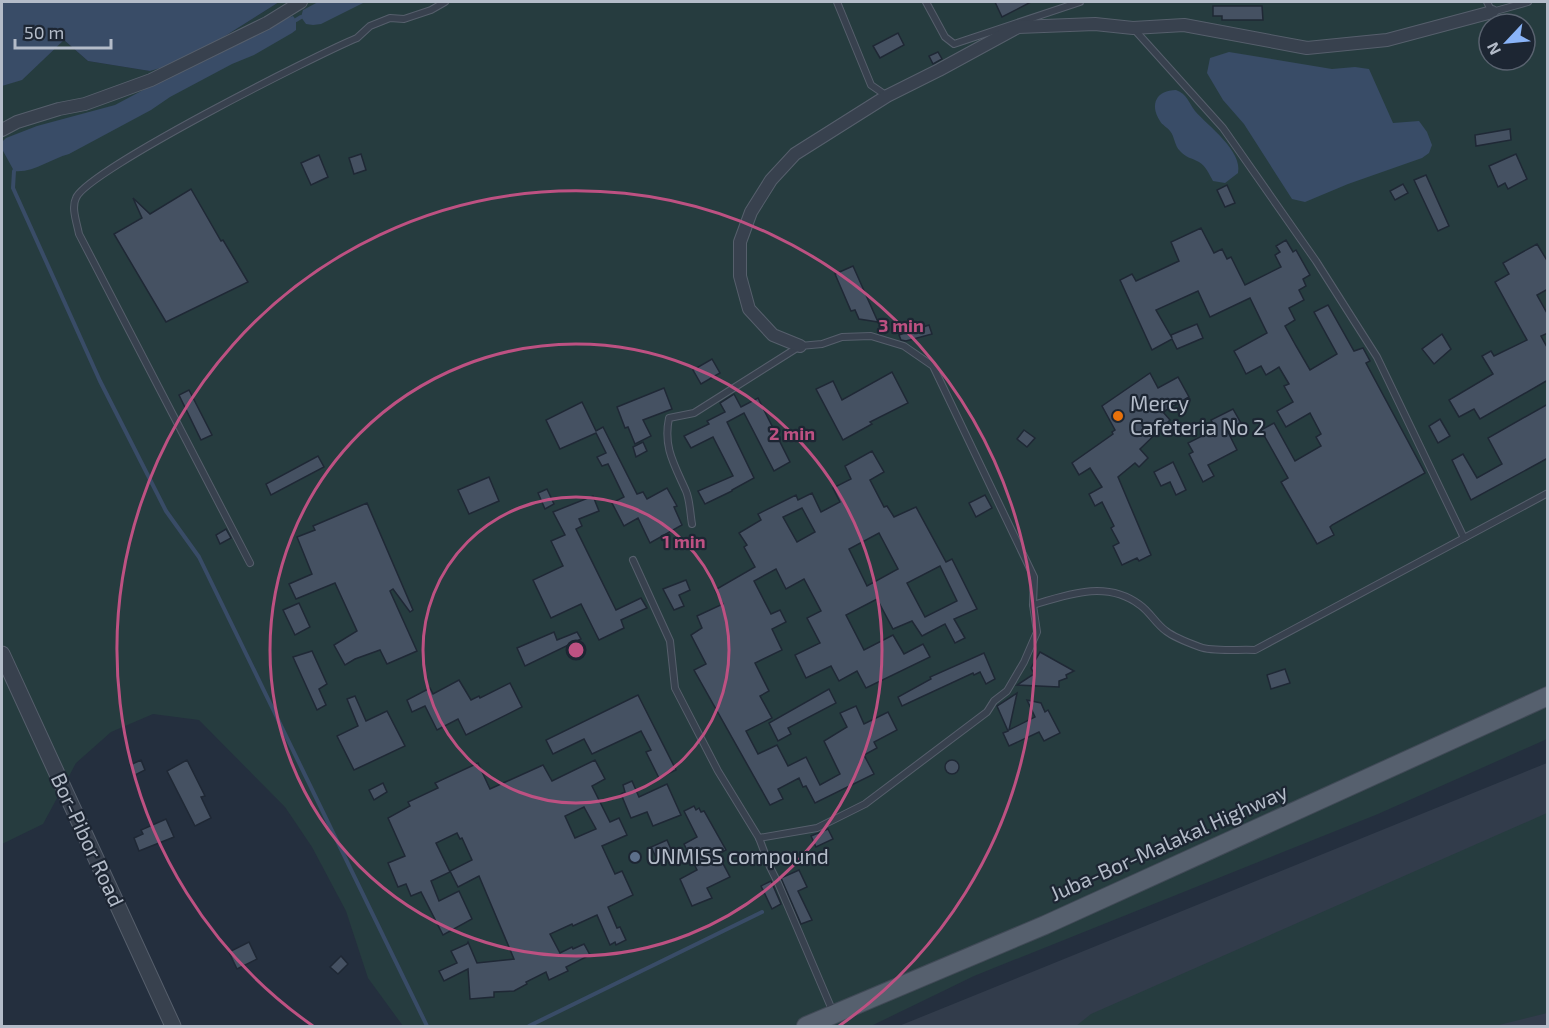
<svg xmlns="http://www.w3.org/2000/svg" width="1549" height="1028" viewBox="0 0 1549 1028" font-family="'Exo 2',sans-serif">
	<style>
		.airport { fill: #323c4b }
		.green { fill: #263c3f; fill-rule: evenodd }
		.water { fill: #394c67 }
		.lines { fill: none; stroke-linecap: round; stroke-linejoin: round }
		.stream { stroke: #394c67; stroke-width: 4 }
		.building { fill: #455162; stroke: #1f2835; stroke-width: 1.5; fill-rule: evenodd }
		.service-casing { stroke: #565f6c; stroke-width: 8 }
		.minor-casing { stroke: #565f6c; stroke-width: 14 }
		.tertiary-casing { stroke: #565f6c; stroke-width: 17 }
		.primary-casing { stroke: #414a57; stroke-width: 20 }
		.service { stroke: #38414e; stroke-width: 6 }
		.minor { stroke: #38414e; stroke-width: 12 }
		.tertiary { stroke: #38414e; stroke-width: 15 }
		.primary { stroke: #56606e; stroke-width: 18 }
		.ring { fill: none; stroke: #bd5182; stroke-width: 3 }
		.food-dot { fill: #e8710a; stroke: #1d2633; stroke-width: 2 }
		.service-dot { fill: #5c6f8a; stroke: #1d2633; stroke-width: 2 }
		.labels { text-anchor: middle; stroke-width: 4.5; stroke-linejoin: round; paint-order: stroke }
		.poi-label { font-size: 21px; fill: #b4bcc9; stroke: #1d2633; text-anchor: start }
		.street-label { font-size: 21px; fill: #b4bcc9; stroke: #1d2633 }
		.centre { fill: #bd5182; stroke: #1d2633; stroke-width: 3 }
		.ring-label { font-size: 18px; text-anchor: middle; font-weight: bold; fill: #bd5182; stroke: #1d2633; stroke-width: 4.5; stroke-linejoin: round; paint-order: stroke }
	</style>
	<rect width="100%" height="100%" fill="#242f3e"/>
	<path class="airport" d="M1547,763V1026H899Z"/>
	<g class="green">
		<path d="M279,2H1547V739L1378,814L974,976L871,1026H403L368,978L346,911L312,847L285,807L199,720L153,714L111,732L76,763L43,824L2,844V86L22,79L64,40L88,61L150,71L214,43ZM1489,24H1525V60H1489Z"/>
		<path d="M1547,813V1013L1495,1026H1076L1091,1014Z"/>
	</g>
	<g class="water">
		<path d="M2,2H279L214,43L167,66L150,71L88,61L64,40L22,80L2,86Z"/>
		<path d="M318,2H365L321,24L313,25L306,24L301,17L303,10Z"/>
		<path d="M293,16L296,20V30L292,33L254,55L232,64L170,97L151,110L69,154C50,159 34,173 14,171L2,149V142L6,138L37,126L115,105L190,65L235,46L276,22Z"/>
		<path d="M1229,52L1332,69L1355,67L1369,69L1393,123L1419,121L1427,132L1432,145L1429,153L1422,158L1348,184L1305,202L1292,199L1244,124L1223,100L1207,73L1210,58Z"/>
		<path d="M1176,90C1187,94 1189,103 1195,111C1208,126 1243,151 1238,173L1225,183L1213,181C1209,174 1206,166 1199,162C1192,158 1186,158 1180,151C1174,145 1175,137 1170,131C1167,127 1162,125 1160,121C1149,104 1157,90 1176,90Z"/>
	</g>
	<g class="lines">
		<g class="stream">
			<path d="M296,20L301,17"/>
			<path d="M14,171L13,188L100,381L166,511L199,557L427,1026"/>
			<path d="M529,1026L762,912"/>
		</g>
	</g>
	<g class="building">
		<path d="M995,2H1031L1002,17Z"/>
		<path d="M1213,6H1262L1263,20H1222V16H1213Z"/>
		<path d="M898,33L904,45L880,58L873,46Z"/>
		<path d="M938,52L942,59L933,64L929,56Z"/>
		<path d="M1510,129L1511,140L1476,146L1475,135Z"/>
		<path d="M361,154L366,170L354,174L349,158Z"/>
		<path d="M1516,154L1527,179L1508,189L1505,183L1498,187L1489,166Z"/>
		<path d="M319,155L328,177L311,185L301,163Z"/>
		<path d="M1426,175L1449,226L1438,231L1414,180Z"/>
		<path d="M1403,184L1408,193L1395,200L1390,191Z"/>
		<path d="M1227,185L1235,203L1225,207L1217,190Z"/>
		<path d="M191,189L221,241L223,240L248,282L166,322L114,234L142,218L133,198L150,214Z"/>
		<path d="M1201,228L1214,253L1222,249L1227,259L1231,257L1245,285L1281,267L1275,255L1280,252L1276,246L1286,240L1293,252L1296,250L1310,275L1303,279L1306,286L1299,290L1304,300L1289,308L1295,320L1285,326L1296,346L1310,370L1337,354L1314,312L1328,305L1354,351L1363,348L1370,361L1366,363L1425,473L1332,525L1330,527L1334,535L1317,544L1281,482L1288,478L1261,430L1274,423L1295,461L1321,446L1316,437L1321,434L1310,413L1286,427L1277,411L1293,402L1284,386L1289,384L1279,367L1266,375L1261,366L1246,374L1239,360L1234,351L1267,333L1250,298L1210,317L1198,291L1156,310L1172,338L1171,335L1197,324L1203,338L1177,349L1172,339L1152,350L1120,280L1132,274L1136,281L1179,261L1171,242Z"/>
		<path d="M1537,244L1548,262V289L1537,295L1548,315V333L1541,336L1548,349V380L1480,419L1474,409L1459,417L1449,400L1493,374L1482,356L1491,351L1494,356L1527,340L1495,282L1509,274L1503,263Z"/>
		<path d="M853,266L878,322L859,319L855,310L851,311L835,274Z"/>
		<path d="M929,325L932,334L906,341L901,340L899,335Z"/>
		<path d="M1442,334L1451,349L1434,364L1422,349Z"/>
		<path d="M712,359L720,373L701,384L693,370Z"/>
		<path d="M892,372L908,403L870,422L872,424L843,440L816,389L833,381L842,400Z"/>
		<path d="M1150,373L1158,388L1178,377L1189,397L1163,412L1170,420L1140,449L1148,458L1139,467L1135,463L1118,477L1151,555L1139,561L1137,558L1122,565L1113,546L1119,543L1111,528L1114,526L1102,502L1095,506L1089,494L1102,487L1090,468L1079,475L1072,463L1113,434L1112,432L1115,430L1102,406Z"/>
		<path d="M664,388L672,409L643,420L651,436L635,444L628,427L625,428L617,407Z"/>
		<path d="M189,390L212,435L201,440L179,395Z"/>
		<path d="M734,394L741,407L758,398L790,462L774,471L744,413L727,422L754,478L732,490V491L705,504L698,491L733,476L713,437L691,448L684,436L709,424L707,421L725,412L720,403Z"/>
		<path d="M582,402L596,431L603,427L637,494L643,492L647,499L667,488L677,506L674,507L682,525L650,543L638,518L624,526L612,503L624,497L608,464L602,466L597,457L606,453L596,433L560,449L546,420Z"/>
		<path d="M1548,404V458L1471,500L1452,460L1463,454L1477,478L1502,464L1488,438Z"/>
		<path d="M1233,409L1242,425L1228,432L1237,450L1208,465L1214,476L1203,482L1189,454L1193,452L1188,443L1216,429L1211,420Z"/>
		<path d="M1440,419L1450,436L1438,443L1429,426Z"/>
		<path d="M1024,430L1035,438L1027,447L1017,439Z"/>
		<path d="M643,442L647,451L636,457L633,447Z"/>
		<path d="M872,451L884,472L870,480L884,507L887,506L894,517L916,507L946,562L952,559L977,609L954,619L965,638L955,643L945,624L922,636L912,621L893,629L877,599L846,615L864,650L893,635L904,654L923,644L930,657L866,688L857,671L839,681L831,666L806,678L795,655L820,643L807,618L821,611L804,579L786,589L776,569L754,581L771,614L780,610L786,622L772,629L782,650L755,663L769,691L760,696L772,718L746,731L758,754L777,745L788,766L806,757L820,785L840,774L824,741L847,727L840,713L856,706L864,724L888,712L897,730L874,742L877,748L864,755L874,774L815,803L806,786L803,787L799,778L778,789L783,799L770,805L694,670L706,664L691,635L702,628L697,616L723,604L715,590L755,567L744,547L747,545L739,533L761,520L758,514L796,495L798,500L812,493L821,512L840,502L833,488L851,479L845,466ZM802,508L815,532L797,542L783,517ZM879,533L898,569L867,586L849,549ZM940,566L957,601L925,617L907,583Z"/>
		<path d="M318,456L324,467L271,495L266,484Z"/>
		<path d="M1173,462L1186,490L1176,495L1170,482L1161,486L1154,472Z"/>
		<path d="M489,477L499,501L469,514L458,490Z"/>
		<path d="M547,489L554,504L545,509L538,493Z"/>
		<path d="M985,495L992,508L976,517L969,503Z"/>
		<path d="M593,496L599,511L579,519L582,526L576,529L616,610L641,598L647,608L621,620L624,628L599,640L581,604L551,618L533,580L563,566L551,541L565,535L553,512Z"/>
		<path d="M367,503L413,610L410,612L393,589L390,591L417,651L387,664L380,650L355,659L345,665L334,645L357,631L335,583L296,599L289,584L312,574L297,537L315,530L313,526Z"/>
		<path d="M226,529L231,538L220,544L216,535Z"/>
		<path d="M686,580L690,590L679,595L684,606L674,610L663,589Z"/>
		<path d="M299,603L310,627L295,635L283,610Z"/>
		<path d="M554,632L557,640L577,632L581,639L525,666L517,648Z"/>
		<path d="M312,651L327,684L319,689L326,705L317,710L293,657Z"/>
		<path d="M1040,652L1074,671L1066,675L1067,678L1059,681V687L1017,685L1034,674L1031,668Z"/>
		<path d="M984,653L995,679L986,684L980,672L974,675L973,673L902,706L898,697L931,679L930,677Z"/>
		<path d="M1285,669L1290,683L1271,689L1267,675Z"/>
		<path d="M459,680L471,700L479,696L480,698L510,683L522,707L466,735L458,719L437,730L425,706L412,712L407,700L430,688L433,694Z"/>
		<path d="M829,689L836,703L788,728L791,734L778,741L769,723Z"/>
		<path d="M1017,693L1009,730L1035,717L1027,700L1041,703L1045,712L1048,710L1060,733L1044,741L1039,732L1009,746L1003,733L1008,731L997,706Z"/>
		<path d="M638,695L676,770L659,778L646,752L651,750L641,731L592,754L584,739L553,754L546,740Z"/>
		<path d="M355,696L366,721L387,711L405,746L354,770L337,736L358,726L347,699Z"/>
		<circle cx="952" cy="767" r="7"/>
		<path d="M141,760L145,770L135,775L130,765Z"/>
		<path d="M187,760L205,796L201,797L211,818L195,826L167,771Z"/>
		<path d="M595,760L605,779L592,786L610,822L619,818L627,835L602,846L615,874L622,871L633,895L608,907L617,928L620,927L626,940L616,945L615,942L610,945L597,915L573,926L572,924L550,934L560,953L572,947L573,949L584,944L590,955L566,967L568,971L549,980L546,972L526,982L527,984L514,991L494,992V997L470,999L468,969L444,981L439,971L457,963L451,951L467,944L468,942L477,963L514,959L479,876L458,887L450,871L472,860L462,838L460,839L457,833L436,843L450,872L431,881L439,901L459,891L472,919L443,935L421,892L411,896L406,884L398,887L388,863L405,856L388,818L410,806L408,802L438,788L435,783L478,763L490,789L543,765L552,781ZM584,807L596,829L575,838L565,816Z"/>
		<path d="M632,781L639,797L667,784L681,815L653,826L647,812L631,818L621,794L625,792L623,785Z"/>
		<path d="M383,783L387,792L374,800L369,790Z"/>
		<path d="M694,806L696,810L699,808L701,812L704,811L726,850L718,854L730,877L707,888L712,898L692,906L680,879L697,870L684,844L697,837L684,811Z"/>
		<path d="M166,819L174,837L139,851L134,838L143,834L141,830Z"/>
		<path d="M828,829L833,839L816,847L811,836Z"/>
		<path d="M667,840L673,854L658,861L651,847Z"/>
		<path d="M799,870L807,887L798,891L812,920L801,924L781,878Z"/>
		<path d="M771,881L781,904L772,909L761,886Z"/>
		<path d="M249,942L257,959L237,969L229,952Z"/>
		<path d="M341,956L348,964L338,974L330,967Z"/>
	</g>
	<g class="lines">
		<g class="service-casing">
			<g id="service">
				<path d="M837,2L871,85L887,96"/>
				<path d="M926,2L945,37L954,44L1080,2"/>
				<path d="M1487,2L1492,12L1528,2"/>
				<path d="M1133,28L1223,128L1316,261L1377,357L1464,538"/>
				<path d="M692,524C690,513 690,500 686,491C674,464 663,447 669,418L694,413L800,346L822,344L842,337L871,336L904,346L933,366L1034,577L1033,605L1037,632L1024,662L1007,691L994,701L987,712L865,804L817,828L759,838"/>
				<path d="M633,560L670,641L675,688L718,771L759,838L770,867L778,883L833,1012"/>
				<path d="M250,563L79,234C77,223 71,208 76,198C86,171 318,54 357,38L370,26L390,18L404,19L431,10L445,2"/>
				<path d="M1033,605C1069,594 1107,580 1140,605C1150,612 1156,624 1166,631C1175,638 1189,643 1200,647C1213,652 1240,649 1255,650L1548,493"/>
			</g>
		</g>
		<g class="minor-casing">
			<g id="minor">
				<path d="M2,130L17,122L59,109L85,104L151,80L267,23L301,2"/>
				<path d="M800,346L773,335L749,309L740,276V242L751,212L771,180L795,154L887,96L939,70L1018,27L1095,24L1133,28L1184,25L1307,48L1387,40L1492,12"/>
			</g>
		</g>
		<g class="tertiary-casing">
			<path id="tertiary" d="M2,654L173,1026"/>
		</g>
		<g class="primary-casing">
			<path id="primary" d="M806,1026L1045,925L1548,696"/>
		</g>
		<use href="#service" class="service"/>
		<use href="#minor" class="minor"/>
		<use href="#tertiary" class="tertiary"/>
		<use href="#primary" class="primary"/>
	</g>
	<g class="ring">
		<circle cx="576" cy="650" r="153"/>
		<circle cx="576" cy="650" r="306"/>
		<path d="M313 1026A459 459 0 1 1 839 1026"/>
	</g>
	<circle class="food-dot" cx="1118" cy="416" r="6"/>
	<circle class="service-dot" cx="635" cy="857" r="6"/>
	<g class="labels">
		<g class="poi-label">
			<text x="1130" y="411">Mercy<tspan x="1130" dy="24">Cafeteria No 2</tspan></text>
			<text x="647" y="864">UNMISS compound</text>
		</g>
		<g class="street-label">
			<text transform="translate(87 840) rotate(65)" y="7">Bor-Pibor Road</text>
			<text transform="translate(1169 843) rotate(-24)" y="7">Juba-Bor-Malakal Highway</text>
		</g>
	</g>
	<circle cx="576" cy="650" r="9" class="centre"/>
	<g class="ring-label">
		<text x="901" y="332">3 min</text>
		<text x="792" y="440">2 min</text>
		<text x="684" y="548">1 min</text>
	</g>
	<rect width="1549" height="1028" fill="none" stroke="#b4bcc9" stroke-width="6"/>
	<g transform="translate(1507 42) rotate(244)"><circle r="28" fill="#1d2633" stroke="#59626f" stroke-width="1.5"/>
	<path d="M0-4.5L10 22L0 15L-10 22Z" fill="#8ab4f8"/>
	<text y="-9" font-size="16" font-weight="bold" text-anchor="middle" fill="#b4bcc9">N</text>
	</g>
	<path d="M15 39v9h96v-9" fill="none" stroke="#b4bcc9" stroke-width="3"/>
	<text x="24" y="39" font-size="18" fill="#b4bcc9" stroke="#1d2633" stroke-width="4.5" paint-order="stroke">50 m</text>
</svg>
